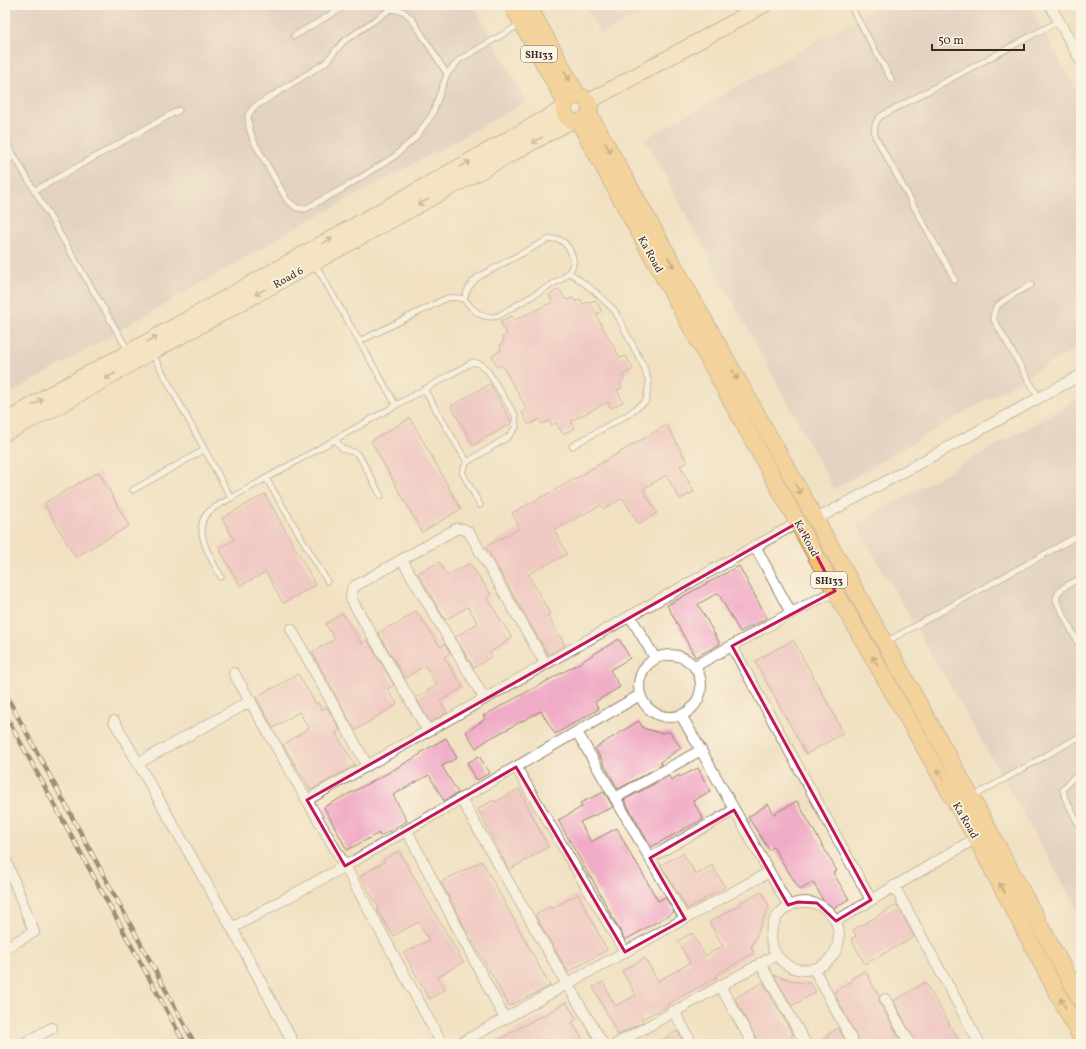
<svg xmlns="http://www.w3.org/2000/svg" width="1086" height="1049" viewBox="0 0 1086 1049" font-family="Vollkorn,serif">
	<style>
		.industrial { fill: #d2bfc0 }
		.building { fill: #f0abc6 }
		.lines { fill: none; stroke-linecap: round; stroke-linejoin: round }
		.lane-casing { stroke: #968670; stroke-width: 7 }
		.street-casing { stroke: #968670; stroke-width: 12 }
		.secondary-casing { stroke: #968670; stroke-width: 17 }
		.primary-casing { stroke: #968670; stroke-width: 18 }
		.lane { stroke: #fff; stroke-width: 5 }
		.street { stroke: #fff; stroke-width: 10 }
		.secondary { stroke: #fbe6c4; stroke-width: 15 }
		.primary { stroke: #f6c06b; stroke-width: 16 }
		.rail-casing { stroke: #3b2a1e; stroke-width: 4.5 }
		.rail { stroke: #fcf5e5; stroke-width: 3; stroke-dasharray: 9; stroke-linecap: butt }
		.oneway { stroke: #8f6e41 }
		.oneway2 { stroke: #9b8871 }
		.marked { fill: none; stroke: #c2185b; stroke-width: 3; stroke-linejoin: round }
		.labels { text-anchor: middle; stroke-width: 3.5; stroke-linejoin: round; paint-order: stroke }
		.shield { fill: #fcf5e5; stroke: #75675a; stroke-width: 1 }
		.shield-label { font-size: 10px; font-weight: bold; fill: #3b2a1e }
		.street-label { font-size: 11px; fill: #3b2a1e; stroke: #fcf5e5 }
	</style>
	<rect width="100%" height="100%" fill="#fcf5e5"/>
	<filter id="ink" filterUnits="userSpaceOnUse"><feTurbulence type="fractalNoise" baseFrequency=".025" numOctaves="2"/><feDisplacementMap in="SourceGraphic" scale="8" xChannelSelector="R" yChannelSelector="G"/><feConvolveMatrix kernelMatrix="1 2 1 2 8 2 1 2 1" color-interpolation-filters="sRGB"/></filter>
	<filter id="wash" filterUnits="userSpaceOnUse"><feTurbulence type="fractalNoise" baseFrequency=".012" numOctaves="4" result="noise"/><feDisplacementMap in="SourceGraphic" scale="16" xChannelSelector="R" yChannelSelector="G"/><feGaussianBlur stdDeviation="0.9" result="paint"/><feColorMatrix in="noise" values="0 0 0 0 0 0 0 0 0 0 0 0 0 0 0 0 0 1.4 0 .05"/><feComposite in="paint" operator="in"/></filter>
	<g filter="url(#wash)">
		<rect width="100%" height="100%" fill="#f1e1c2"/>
		<g class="industrial">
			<path d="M5,5H474L526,102L287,233L5,397Z"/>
			<path d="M585,5H656L601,35Z"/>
			<path d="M881,5H1029L1081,99V345L834,489L645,139Z"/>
			<path d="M1081,397V916L1018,804L856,524Z"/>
		</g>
		<g id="blocks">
			<g class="building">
				<path d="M559,289L566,300L573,298L575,302L580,299L583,304L595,300L602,311L596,315L620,358L626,356L633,369L622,375L624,379L620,383L622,388L617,390L623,402L611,408L608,402L571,421L575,428L563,434L556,423L551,425L549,421L542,424L540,419L529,425L522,413L527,409L502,365L497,367L492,356L501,350L500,345L504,342L502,337L507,334L500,321L512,316L515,320L553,302L549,295Z"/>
				<path d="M490,384L512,423L473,445L451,406Z"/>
				<path d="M410,418L461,509L422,532L371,441Z"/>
				<path d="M667,425L687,462L680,466L694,492L680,499L666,475L643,489L657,513L638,524L623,498L604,509L601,505L554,530L567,554L528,574L550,614L547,615L565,645L548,655L486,547L520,528L512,513L584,474V473Z"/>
				<path d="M99,472L129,526L75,557L44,503Z"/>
				<path d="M265,494L316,585L283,603L266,572L240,586L219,548L234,540L222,518Z"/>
				<path d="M439,562L447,576L470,563L491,595L487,598L512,638L489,653L492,656L474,668L455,637L478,623L468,607L445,620L418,573Z"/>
				<path d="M739,566L767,618L740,632L718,593L698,604L720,644L695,657L667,605Z"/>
				<path d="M416,611L440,647L445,644L450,653L444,657L463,687L440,701L447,713L430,722L416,698L437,685L425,666L405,678L378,633L394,624L395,626Z"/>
				<path d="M342,613L362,644L367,640L394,685L387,689L397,704L356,730L351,723L312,652L335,639L325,624Z"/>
				<path d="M619,639L630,658L610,670L620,687L595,702L599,709L555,734L541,711L489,739L476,748L466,732L485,719L483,716L576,665Z"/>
				<path d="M793,640L844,733L806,754L755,661Z"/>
				<path d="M298,674L316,704L318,703L322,710L327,707L340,730L335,733L355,765L311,790L283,745L309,728L299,712L273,728L256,697L271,688L272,689Z"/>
				<path d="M639,721L643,728L660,733L670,732L681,748L660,762L662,765L618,789L595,748Z"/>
				<path d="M446,738L457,758L442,766L458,793L444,801L429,775L393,795L407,821L380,836L379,833L347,850L324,807L388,773L421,754L420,753Z"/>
				<path d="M479,756L490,773L477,780L467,763Z"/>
				<path d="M698,768L710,791L693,801L703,819L651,847L624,800L669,776L671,780L679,775L680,777Z"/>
				<path d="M519,789L548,847L509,870L478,809L494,800L495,802Z"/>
				<path d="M604,792L613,807L580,822L591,842L617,828L634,861L635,860L658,901L665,897L674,912L625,940L591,877H590L558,820L582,807L580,803Z"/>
				<path d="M797,801L837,871L833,873L849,899L829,911L813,882L800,890L773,847L769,850L748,817L768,804L774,814Z"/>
				<path d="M399,851L463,962L438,977L445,990L429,999L404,953L429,940L418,922L393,936L377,910L379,908L360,876L384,862L383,860Z"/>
				<path d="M683,853L696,875L712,865L725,887L687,909L661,865Z"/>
				<path d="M482,861L550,986L509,1006L473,941L472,942L441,882Z"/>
				<path d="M762,892L769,906L751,948L754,953L716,975L717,977L669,1004L670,1005L641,1019L643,1022L618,1035L593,987L603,982L615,1006L636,995L622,971L645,958L658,981L690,963L678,941L692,933L705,956L723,946L709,922L740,905L739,903Z"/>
				<path d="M578,894L607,950L568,972L535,915L550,906L551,909Z"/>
				<path d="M897,905L914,937L865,964L851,939L856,936L853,930Z"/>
				<path d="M865,971L879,996V1002L903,1044H860L834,992L852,981L851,979Z"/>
				<path d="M774,975L797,982L810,983L816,992L792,1006Z"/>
				<path d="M763,982L793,1035L791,1036L796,1044H759L735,998Z"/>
				<path d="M925,982L942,1011L961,1044H916L894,1001Z"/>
				<path d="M566,1002L577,1019L572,1022L585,1044H491L541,1016L542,1017Z"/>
				<path d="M838,1028L847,1044H816L828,1037L827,1035Z"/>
				<path d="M677,1031L685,1044H655Z"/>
			</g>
		</g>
	</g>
	<g filter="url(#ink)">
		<use href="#blocks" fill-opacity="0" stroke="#968670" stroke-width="1"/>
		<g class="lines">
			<g class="lane-casing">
				<g id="lane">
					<path d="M850,5L891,79"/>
					<path d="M294,36L347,5"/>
					<path d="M447,74L412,19L403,11L391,9L343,42L325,63L254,107L248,115L249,127L253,140L287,200L297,208L305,209L344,188L395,156L415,138L432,115L447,74L459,60L521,24"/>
					<path d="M5,140L128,350"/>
					<path d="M5,161L15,157"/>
					<path d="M34,191L179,110"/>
					<path d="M315,264L396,405"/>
					<path d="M569,272L593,290L615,311L644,367L649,383L646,401L627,415L572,446"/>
					<path d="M955,280L875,136C874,127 874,123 881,116L1059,21"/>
					<path d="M1031,285C1022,290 1002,299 996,308C993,312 993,316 994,320L1039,398"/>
					<path d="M360,341L447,298C453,297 458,297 463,299C466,300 468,304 470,306C478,315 486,319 498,316L563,278C566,275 571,271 573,265C575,257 568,244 560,240C556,238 552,239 547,240L478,277C470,284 467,289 464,300"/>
					<path d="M152,353L231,498"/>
					<path d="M335,440L343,449L356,453L361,459L381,496"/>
					<path d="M467,462L462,472L480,505"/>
					<path d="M266,478L327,581"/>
					<path d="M133,490L204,450"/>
					<path d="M221,577C213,562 194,533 205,516C210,508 223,503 231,498L473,362L480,364L487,370L515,415L516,427L508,437L467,462L424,389"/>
					<path d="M1081,578C1071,583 1057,588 1056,600L1081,649"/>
					<path d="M886,642L1081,534"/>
					<path d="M1081,773C1073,777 1068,782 1063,790L1065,798L1081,829"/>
					<path d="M974,796L1081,736"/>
				</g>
			</g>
			<g class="street-casing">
				<g id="street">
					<path d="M1050,5L1081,61"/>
					<path d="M815,520L1081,375"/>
					<path d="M755,546L791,613"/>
					<path d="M402,560L484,698"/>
					<path d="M630,616L799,522"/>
					<path d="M291,629L367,765"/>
					<path d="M732,646L871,900"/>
					<circle cx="670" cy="686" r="31"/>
					<path d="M695,666L791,613L835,591"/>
					<path d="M234,673L345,866L442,1044"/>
					<path d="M681,715L788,905"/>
					<path d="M114,721L232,928L294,1044"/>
					<path d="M428,731L351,599L352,589L355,586L456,529C463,528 466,529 470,534L545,663"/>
					<path d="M577,732L685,919"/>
					<path d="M138,763L251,701"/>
					<path d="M516,767L625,952"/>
					<path d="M615,798L701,750"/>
					<path d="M461,799L567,984L603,1044"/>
					<path d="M307,800L630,616L655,658"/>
					<path d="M407,831L505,1019"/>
					<path d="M5,858L34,932L5,948"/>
					<path d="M650,858L734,810"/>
					<path d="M894,886L980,1044"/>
					<circle cx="805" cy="936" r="34"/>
					<path d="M836,921L976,838"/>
					<path d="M232,928L345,866L640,695"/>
					<path d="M760,963L806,1044"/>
					<path d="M814,969L854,1044"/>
					<path d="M720,986L753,1044"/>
					<path d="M885,999L910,1044"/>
					<path d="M674,1011L692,1044"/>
					<path d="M23,1044L52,1028"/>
					<path d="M459,1044L769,872"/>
					<path d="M616,1044L776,955"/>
				</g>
			</g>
			<g class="secondary-casing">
				<g id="secondary">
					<path d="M588,102L764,5"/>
					<path d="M5,422L50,394L129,352L564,108"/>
					<path d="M5,433L59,406L134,362L571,121"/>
				</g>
			</g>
			<g class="primary-casing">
				<g id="primary">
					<path d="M512,5L565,102"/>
					<path d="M528,5L578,96"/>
					<circle cx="577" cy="109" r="13"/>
					<path d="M589,114L971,797L1081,1001"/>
					<path d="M579,122L835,591L976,838L1081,1038"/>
				</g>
			</g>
			<use href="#lane" class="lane"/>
			<use href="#street" class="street"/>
			<use href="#secondary" class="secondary"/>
			<use href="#primary" class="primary"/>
			<g class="rail-casing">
				<g id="rail">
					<path d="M5,693L195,1044"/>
					<path d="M5,714L185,1044"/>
				</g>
			</g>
			<use href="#rail" class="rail"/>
		</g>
		<defs><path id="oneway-shaft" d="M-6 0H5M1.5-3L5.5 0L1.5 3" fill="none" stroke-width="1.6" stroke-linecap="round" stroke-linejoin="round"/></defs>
		<g class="oneway">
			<use href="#oneway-shaft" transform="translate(567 76) rotate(61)"/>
			<use href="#oneway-shaft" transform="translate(608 148) rotate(61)"/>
			<use href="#oneway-shaft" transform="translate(671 262) rotate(61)"/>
			<use href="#oneway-shaft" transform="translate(735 375) rotate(61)"/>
			<use href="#oneway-shaft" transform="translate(798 489) rotate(61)"/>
			<use href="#oneway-shaft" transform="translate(875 661) rotate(-120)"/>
			<use href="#oneway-shaft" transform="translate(940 774) rotate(-120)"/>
			<use href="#oneway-shaft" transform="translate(1002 888) rotate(-118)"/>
			<use href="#oneway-shaft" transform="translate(1063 1003) rotate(-118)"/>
		</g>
		<g class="oneway2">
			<use href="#oneway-shaft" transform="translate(537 140) rotate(151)"/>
			<use href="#oneway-shaft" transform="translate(465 164) rotate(-29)"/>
			<use href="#oneway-shaft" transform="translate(423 202) rotate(151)"/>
			<use href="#oneway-shaft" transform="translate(327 241) rotate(-29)"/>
			<use href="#oneway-shaft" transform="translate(260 292) rotate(151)"/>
			<use href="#oneway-shaft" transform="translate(152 339) rotate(-29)"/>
			<use href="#oneway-shaft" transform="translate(110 376) rotate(150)"/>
			<use href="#oneway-shaft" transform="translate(38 402) rotate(-31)"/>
		</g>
	</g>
	<path d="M0 0H1086V1049H0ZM799,522L835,591L732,646L871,900L836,921L817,903L798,902L788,905L734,810L650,858L685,919L625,952L516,767L345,866L307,800Z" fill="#f1e1c2" fill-opacity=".55" fill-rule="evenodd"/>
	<path class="marked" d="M799,522L835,591L732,646L871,900L836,921L817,903L798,902L788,905L734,810L650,858L685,919L625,952L516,767L345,866L307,800Z"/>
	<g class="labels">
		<g class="shield">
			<rect x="521" y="46" width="36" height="16" rx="3"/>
			<rect x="811" y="572" width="36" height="16" rx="3"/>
		</g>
		<g class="shield-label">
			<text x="539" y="58">SH133</text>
			<text x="829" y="584">SH133</text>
		</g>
		<g class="street-label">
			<text transform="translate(651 254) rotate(61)" y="4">Ka Road</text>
			<text transform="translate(288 277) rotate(-29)" y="4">Road 6</text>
			<text transform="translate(807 538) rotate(62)" y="4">Ka Road</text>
			<text transform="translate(966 820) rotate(60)" y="4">Ka Road</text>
		</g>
	</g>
	<rect width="1086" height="1049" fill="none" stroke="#fcf5e5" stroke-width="20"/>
	<path d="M932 44v6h92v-6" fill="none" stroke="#3b2a1e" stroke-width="2"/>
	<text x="938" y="44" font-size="12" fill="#3b2a1e" stroke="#fcf5e5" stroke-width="3" paint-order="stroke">50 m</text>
</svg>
